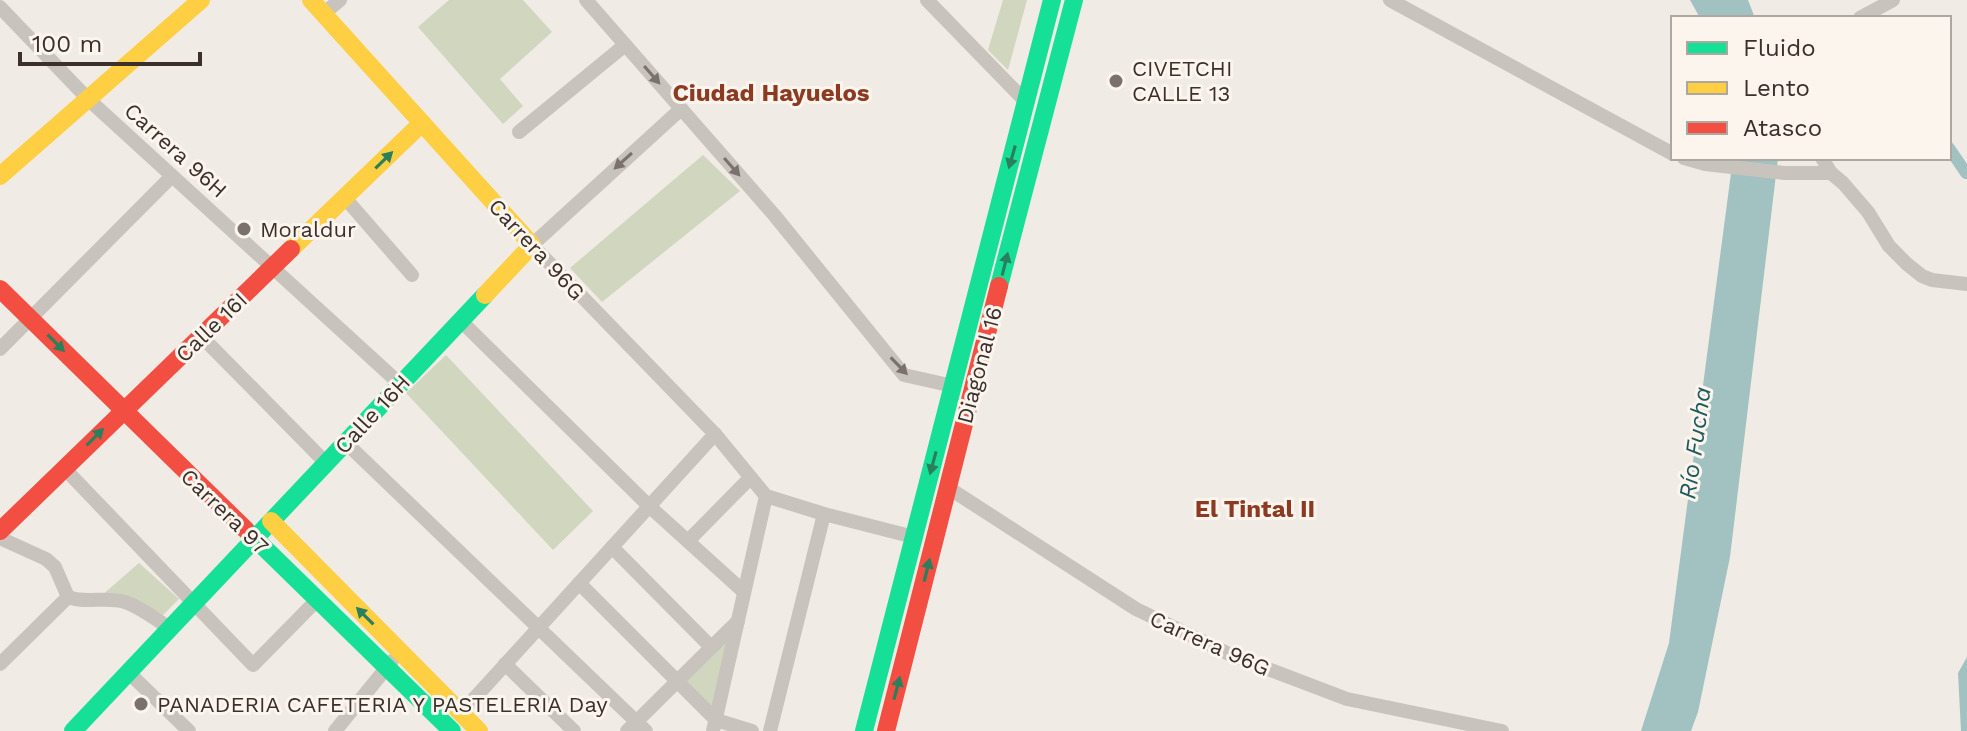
<svg xmlns="http://www.w3.org/2000/svg" width="1967" height="731" viewBox="0 0 1967 731" font-family="'Work Sans',sans-serif">
	<style>
		.green { fill: #d1d6bf }
		.water { fill: #a1c2c1 }
		.lines { fill: none; stroke-linecap: round; stroke-linejoin: round }
		.canal { stroke: #a1c2c1; stroke-width: 12 }
		.street { stroke: #c9c3be; stroke-width: 14 }
		.fast { stroke: #16e098; stroke-width: 18 }
		.slow { stroke: #ffcf43; stroke-width: 18 }
		.jam { stroke: #f24e42; stroke-width: 18 }
		.oneway { fill: #7b726d }
		.oneway2 { fill: #2a7f5c }
		.poi-dot { fill: #7a716c; stroke: #fbf5ee; stroke-width: 3 }
		.labels { text-anchor: middle; stroke-width: 6; stroke-linejoin: round; paint-order: stroke }
		.poi-label { font-size: 22px; fill: #3b302b; stroke: #fbf5ee; text-anchor: start }
		.street-label { font-size: 22px; fill: #3b302b; stroke: #fbf5ee }
		.neighbourhood-label { font-size: 24px; font-weight: bold; fill: #8c3b22; stroke: #fbf5ee }
		.water-label { font-size: 24px; font-style: italic; fill: #1f5a5e; stroke: #fbf5ee }
	</style>
	<rect width="100%" height="100%" fill="#f0ebe5"/>
	<g class="green">
		<path d="M449,0H523L552,32L500,79L523,106L503,124L418,27Z"/>
		<path d="M1003,0H1027L1008,70L988,50Z"/>
		<path d="M703,155L740,191L602,302L570,268Z"/>
		<path d="M446,355L593,511L553,550L406,393Z"/>
		<path d="M139,563L179,599L161,617L101,596Z"/>
		<path d="M730,633L712,709L682,677Z"/>
	</g>
	<g class="water">
		<path d="M1690,0H1748L1755,18H1700Z"/>
		<path d="M1733,158H1778L1730,557L1698,712L1691,731H1641L1669,643Z"/>
		<path d="M1967,657V731H1961L1958,673Z"/>
	</g>
	<g class="lines">
		<path class="canal" d="M1949,148L1966,173"/>
		<g class="street">
			<path d="M586,0L775,216L904,375L953,386"/>
			<path d="M927,0L1027,103"/>
			<path d="M1390,0L1673,154"/>
			<path d="M0,7L88,99L400,384"/>
			<path d="M323,14L340,0"/>
			<path d="M1860,18L1893,0"/>
			<path d="M681,109L532,245L715,434L766,496"/>
			<path d="M519,132L625,45"/>
			<path d="M1684,158L1705,164L1784,173H1831L1843,183L1868,212L1889,246L1907,264L1922,276L1932,280L1967,284"/>
			<path d="M1822,158L1831,173"/>
			<path d="M345,198L412,275"/>
			<path d="M460,320L649,506L744,592"/>
			<path d="M202,337L326,463"/>
			<path d="M0,349L172,176"/>
			<path d="M345,442L646,731"/>
			<path d="M64,468L253,665L317,600"/>
			<path d="M947,487L1136,609L1231,655L1347,699L1502,731"/>
			<path d="M766,496L824,514L914,537"/>
			<path d="M0,538L46,559L55,567L68,597"/>
			<path d="M688,541L750,478"/>
			<path d="M612,547L711,647"/>
			<path d="M579,583L716,720L752,731"/>
			<path d="M68,597C86,604 107,596 125,602C141,607 156,620 170,628"/>
			<path d="M0,664L68,597"/>
			<path d="M505,664L574,731"/>
			<path d="M128,672L189,731"/>
			<path d="M461,713L715,434"/>
			<path d="M335,731L392,661"/>
			<path d="M627,731L738,621"/>
			<path d="M713,731L766,496"/>
			<path d="M770,731L824,514"/>
		</g>
		<g class="fast">
			<path d="M999,286L1074,0"/>
			<path d="M245,529L452,731"/>
			<path d="M73,731L485,295"/>
			<path d="M864,731L1052,0"/>
		</g>
		<g class="slow">
			<path d="M311,0L532,245L485,295"/>
			<path d="M0,176L201,0"/>
			<path d="M291,249L422,123"/>
			<path d="M271,521L479,731"/>
		</g>
		<g class="jam">
			<path d="M0,289L245,529"/>
			<path d="M0,531L291,249"/>
			<path d="M886,731L999,286"/>
		</g>
	</g>
	<defs><path id="oneway-solid" d="M-6-.8H1V-3.2L6.5 0L1 3.2V.8H-6Z" transform="scale(2)"/></defs>
	<g class="oneway">
		<use href="#oneway-solid" transform="translate(652 75) rotate(49)"/>
		<use href="#oneway-solid" transform="translate(623 161) rotate(138)"/>
		<use href="#oneway-solid" transform="translate(732 167) rotate(49)"/>
		<use href="#oneway-solid" transform="translate(899 366) rotate(46)"/>
	</g>
	<g class="oneway2">
		<use href="#oneway-solid" transform="translate(1012 157) rotate(106)"/>
		<use href="#oneway-solid" transform="translate(384 160) rotate(-44)"/>
		<use href="#oneway-solid" transform="translate(1005 264) rotate(-76)"/>
		<use href="#oneway-solid" transform="translate(56 343) rotate(45)"/>
		<use href="#oneway-solid" transform="translate(95 437) rotate(-45)"/>
		<use href="#oneway-solid" transform="translate(933 463) rotate(105)"/>
		<use href="#oneway-solid" transform="translate(927 570) rotate(-76)"/>
		<use href="#oneway-solid" transform="translate(365 616) rotate(-135)"/>
		<use href="#oneway-solid" transform="translate(897 688) rotate(-75)"/>
	</g>
	<g class="poi-dot">
		<circle cx="1116" cy="81" r="8"/>
		<circle cx="244" cy="229" r="8"/>
		<circle cx="141" cy="704" r="8"/>
	</g>
	<g class="labels">
		<g class="poi-label">
			<text x="1132" y="76">CIVETCHI<tspan x="1132" dy="25">CALLE 13</tspan></text>
			<text x="260" y="237">Moraldur</text>
			<text x="157" y="712">PANADERIA CAFETERIA Y PASTELERIA Day</text>
		</g>
		<g class="street-label">
			<text transform="translate(176 150) rotate(42)" y="8">Carrera 96H</text>
			<text transform="translate(537 249) rotate(47)" y="8">Carrera 96G</text>
			<text transform="translate(211 327) rotate(-44)" y="8">Calle 16I</text>
			<text transform="translate(979 365) rotate(-75)" y="8">Diagonal 16</text>
			<text transform="translate(372 414) rotate(-47)" y="8">Calle 16H</text>
			<text transform="translate(225 511) rotate(44)" y="8">Carrera 97</text>
			<text transform="translate(1210 643) rotate(24)" y="8">Carrera 96G</text>
		</g>
		<g class="neighbourhood-label">
			<text x="771" y="101">Ciudad Hayuelos</text>
			<text x="1255" y="517">El Tintal II</text>
		</g>
		<g class="water-label">
			<text transform="translate(1695 443) rotate(-82)" y="8">Río Fucha</text>
		</g>
	</g>
	<rect x="1671" y="16" width="280" height="144" fill="#fbf5ee" stroke="#aea6a0" stroke-width="2"/>
	<rect x="1687" y="42" width="40" height="12" fill="#16e098" stroke="#aea6a0" stroke-width="2"/>
	<text x="1743" y="56" font-size="24" fill="#3b302b">Fluido</text>
	<rect x="1687" y="82" width="40" height="12" fill="#ffcf43" stroke="#aea6a0" stroke-width="2"/>
	<text x="1743" y="96" font-size="24" fill="#3b302b">Lento</text>
	<rect x="1687" y="122" width="40" height="12" fill="#f24e42" stroke="#aea6a0" stroke-width="2"/>
	<text x="1743" y="136" font-size="24" fill="#3b302b">Atasco</text>
	<path d="M20 52v12h180v-12" fill="none" stroke="#3b302b" stroke-width="4"/>
	<text x="32" y="52" font-size="24" fill="#3b302b" stroke="#fbf5ee" stroke-width="6" paint-order="stroke">100 m</text>
</svg>
